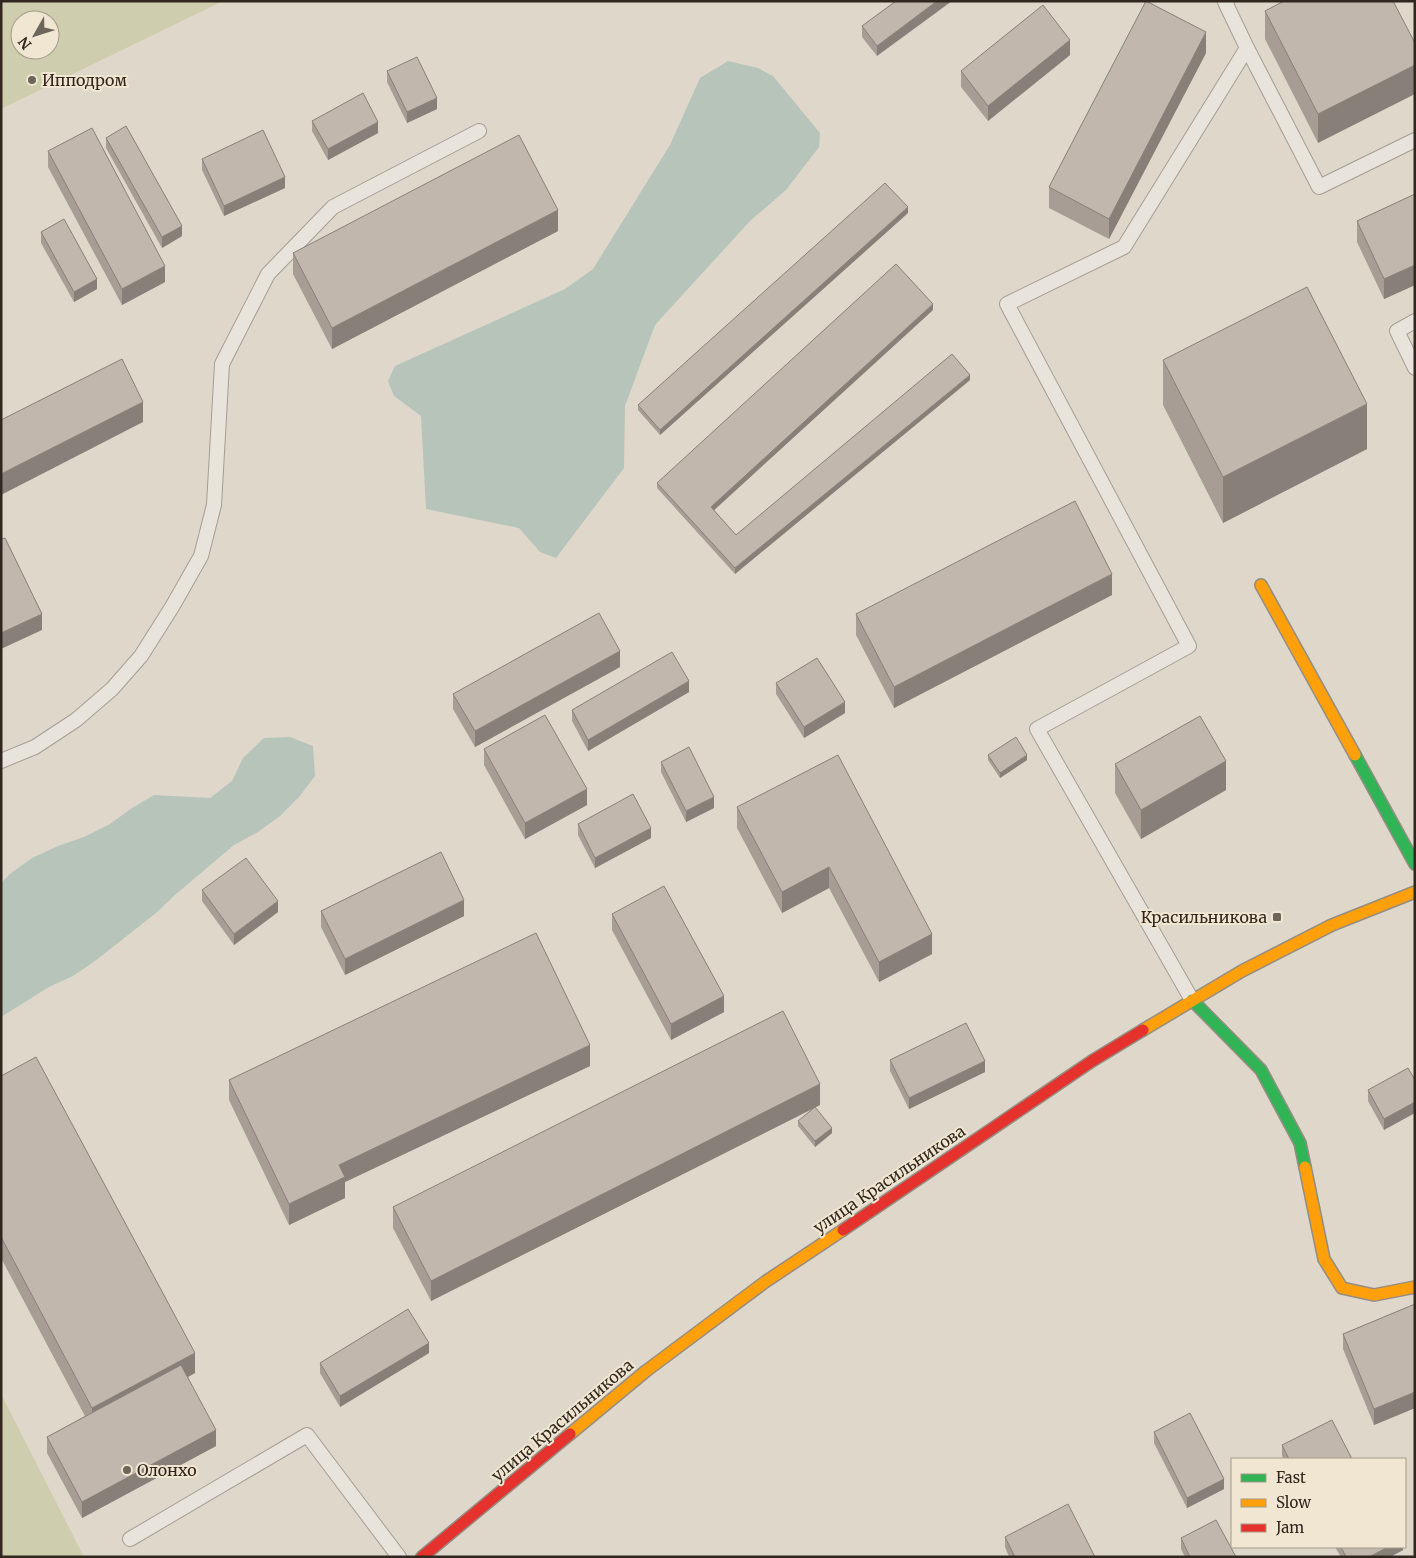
<svg xmlns="http://www.w3.org/2000/svg" width="1416" height="1558" viewBox="0 0 1416 1558" font-family="Merriweather,serif">
	<style>
		.green { fill: #cecdae; fill-rule: evenodd }
		.water { fill: #b6c4ba }
		.lines { fill: none; stroke-linecap: round; stroke-linejoin: round }
		.lane-casing { stroke: #a49d94; stroke-width: 16 }
		.fast-casing { stroke: #948d84; stroke-width: 14 }
		.slow-casing { stroke: #948d84; stroke-width: 14 }
		.jam-casing { stroke: #948d84; stroke-width: 14 }
		.lane { stroke: #e8e4db; stroke-width: 14 }
		.fast { stroke: #30b455; stroke-width: 11 }
		.slow { stroke: #ff9f0a; stroke-width: 11 }
		.jam { stroke: #e5322d; stroke-width: 11 }
		.wall { fill: #a79d94 }
		.shaded-wall { fill: #888078 }
		.building { fill: #c2b7ac; stroke: #888078 }
		.poi-dot { fill: #6e655a; stroke: #f0e6d1; stroke-width: 2 }
		.labels { text-anchor: middle; stroke-width: 4; stroke-linejoin: round; paint-order: stroke }
		.poi-label { font-size: 16px; fill: #31271e; stroke: #f0e6d1; text-anchor: start }
		.street-label { font-size: 16px; fill: #31271e; stroke: #f0e6d1 }
	</style>
	<rect width="100%" height="100%" fill="#dfd8ca"/>
	<g class="green">
		<path d="M1,1H223L1,109ZM20,20H50V50H20Z"/>
		<path d="M1,1394L84,1557H1Z"/>
	</g>
	<g class="water">
		<path d="M728,61L758,68L773,76L820,133L819,147L786,190L750,221L655,325L625,406L624,468L556,558L540,552L519,528L426,509L421,416L394,396L388,381L395,366L565,289L593,269L670,145L700,78Z"/>
		<path d="M290,737L313,746L315,776L299,797L280,816L258,832L234,845L175,895L156,913L95,961L73,976L49,987L1,1017V883L11,873L32,858L58,846L84,837L110,824L132,808L154,795L210,798L232,781L243,758L264,738Z"/>
	</g>
	<g class="lines">
		<g class="lane-casing">
			<g id="lane">
				<path d="M1227,1L1225,2L1247,48L1319,187L1415,140"/>
				<path d="M1415,321L1397,331L1415,368"/>
				<path d="M1,761L35,747L76,720L112,689L141,656L172,607L201,556L214,505L222,364L268,274L333,207L479,131"/>
				<path d="M1192,1000L1037,729L1189,646L1007,304L1124,247L1247,48"/>
				<path d="M130,1539L307,1435L399,1557"/>
			</g>
		</g>
		<g class="fast-casing">
			<g id="fast">
				<path d="M1355,755L1415,864"/>
				<path d="M1192,1000L1261,1070L1300,1143L1305,1167"/>
			</g>
		</g>
		<g class="slow-casing">
			<g id="slow">
				<path d="M1261,585L1355,755"/>
				<path d="M1143,1030L1242,971L1332,925L1415,892"/>
				<path d="M1305,1167L1324,1259L1342,1288L1374,1295L1415,1287"/>
				<path d="M570,1434L646,1371L765,1282L843,1230"/>
			</g>
		</g>
		<g class="jam-casing">
			<g id="jam">
				<path d="M843,1230L1092,1061L1143,1030"/>
				<path d="M422,1557L570,1434"/>
			</g>
		</g>
		<use href="#lane" class="lane"/>
		<use href="#fast" class="fast"/>
		<use href="#slow" class="slow"/>
		<use href="#jam" class="jam"/>
	</g>
	<g class="wall">
		<path d="M896,1L877,56L862,37V26Z"/>
		<path d="M1265,11L1415,43L1318,143L1265,39Z"/>
		<path d="M1206,53L1109,239L1049,208V187Z"/>
		<path d="M1070,55L988,121L961,87V71Z"/>
		<path d="M387,71L437,109L407,123L387,82Z"/>
		<path d="M312,121L378,133L328,160L312,131Z"/>
		<path d="M106,138L182,236L162,248L106,148Z"/>
		<path d="M48,151L165,282L122,305L48,167Z"/>
		<path d="M202,159L285,188L224,216L202,170Z"/>
		<path d="M1415,194V285L1384,299L1357,242V221Z"/>
		<path d="M908,213L660,435L638,410V405Z"/>
		<path d="M558,231L332,349L293,274V253Z"/>
		<path d="M41,232L97,289L74,302L41,243Z"/>
		<path d="M933,310L714,510L736,535L970,380L735,574L657,488V483Z"/>
		<path d="M1163,360L1367,449L1223,523L1163,405Z"/>
		<path d="M1112,595L894,708L856,635V614Z"/>
		<path d="M620,667L475,747L453,709V694Z"/>
		<path d="M776,683L845,713L804,738L776,694Z"/>
		<path d="M689,692L588,751L572,721V710Z"/>
		<path d="M484,749L587,805L525,839L484,765Z"/>
		<path d="M988,755L1027,760L1000,778L988,760Z"/>
		<path d="M661,762L714,808L686,822L661,772Z"/>
		<path d="M1115,764L1226,790L1141,839L1115,793Z"/>
		<path d="M737,807L932,934V954L879,982L829,888L782,913L737,828Z"/>
		<path d="M578,824L651,838L595,868L578,835Z"/>
		<path d="M202,890L278,912L234,945L202,901Z"/>
		<path d="M321,911L464,916L345,975L321,927Z"/>
		<path d="M612,914L724,1012L671,1040L612,930Z"/>
		<path d="M890,1060L985,1072L909,1109L890,1071Z"/>
		<path d="M590,1066L345,1182V1198L289,1225L229,1100V1080Z"/>
		<path d="M1,1076L195,1373L188,1377L216,1446L82,1518L47,1453V1437L85,1416L1,1258Z"/>
		<path d="M1415,1080L1384,1130L1368,1101V1090Z"/>
		<path d="M820,1105L431,1301L393,1228V1207Z"/>
		<path d="M798,1121L832,1133L815,1147L798,1126Z"/>
		<path d="M1415,1304V1408L1374,1425L1343,1349V1334Z"/>
		<path d="M429,1353L340,1407L320,1373V1363Z"/>
		<path d="M1154,1432L1224,1489L1187,1508L1154,1443Z"/>
		<path d="M1282,1445L1352,1459H1284L1282,1456Z"/>
		<path d="M1005,1537L1095,1557H1009L1005,1547Z"/>
		<path d="M1181,1538L1236,1557H1185L1181,1549Z"/>
		<path d="M1335,1547H1403V1550L1390,1557H1341Z"/>
	</g>
	<g class="shaded-wall">
		<path d="M937,1H952L877,56V46Z"/>
		<path d="M1206,32V53L1109,239V219Z"/>
		<path d="M1070,40V55L988,121V106Z"/>
		<path d="M1415,65V94L1318,143V114Z"/>
		<path d="M437,98V109L407,123V112Z"/>
		<path d="M378,122V133L328,160V149Z"/>
		<path d="M285,177V188L224,216V206Z"/>
		<path d="M908,207V213L660,435V430Z"/>
		<path d="M558,210V231L332,349V328Z"/>
		<path d="M182,226V236L162,248V237Z"/>
		<path d="M1415,265V285L1384,299V279Z"/>
		<path d="M165,266V282L122,305V289Z"/>
		<path d="M97,279V289L74,302V292Z"/>
		<path d="M933,304V310L711,513V507Z"/>
		<path d="M970,375V380L735,574V568Z"/>
		<path d="M143,402V422L1,495V474Z"/>
		<path d="M1367,404V449L1223,523V477Z"/>
		<path d="M1112,574V595L894,708V687Z"/>
		<path d="M42,614V630L1,649V633Z"/>
		<path d="M620,651V667L475,747V731Z"/>
		<path d="M689,681V692L588,751V740Z"/>
		<path d="M845,702V713L804,738V727Z"/>
		<path d="M1027,755V760L1000,778V773Z"/>
		<path d="M1226,761V790L1141,839V810Z"/>
		<path d="M587,789V805L525,839V823Z"/>
		<path d="M714,797V808L686,822V811Z"/>
		<path d="M651,828V838L595,868V858Z"/>
		<path d="M829,867V888L782,913V892Z"/>
		<path d="M464,900V916L345,975V959Z"/>
		<path d="M278,901V912L234,945V934Z"/>
		<path d="M932,934V954L879,982V962Z"/>
		<path d="M724,996V1012L671,1040V1024Z"/>
		<path d="M590,1045V1066L345,1182V1198L289,1225V1204L339,1165Z"/>
		<path d="M985,1061V1072L909,1109V1098Z"/>
		<path d="M820,1084V1105L431,1301V1281Z"/>
		<path d="M1415,1102V1113L1384,1130V1119Z"/>
		<path d="M832,1128V1133L815,1147V1141Z"/>
		<path d="M429,1343V1353L340,1407V1396Z"/>
		<path d="M195,1353V1373L92,1429V1408Z"/>
		<path d="M1415,1392V1408L1374,1425V1409Z"/>
		<path d="M216,1430V1446L82,1518V1502Z"/>
		<path d="M1224,1479V1489L1187,1508V1498Z"/>
		<path d="M1388,1547H1403V1550L1390,1557H1369Z"/>
	</g>
	<g class="building">
		<path d="M896,1H937L877,46L862,26Z"/>
		<path d="M1146,1L1206,32L1109,219L1049,187Z"/>
		<path d="M1284,1H1393L1415,43V65L1318,114L1265,11Z"/>
		<path d="M1043,5L1070,40L988,106L961,71Z"/>
		<path d="M417,57L437,98L407,112L387,71Z"/>
		<path d="M363,93L378,122L328,149L312,121Z"/>
		<path d="M126,126L182,226L162,237L106,138Z"/>
		<path d="M92,128L165,266L122,289L48,151Z"/>
		<path d="M263,130L285,177L224,206L202,159Z"/>
		<path d="M519,135L558,210L332,328L293,253Z"/>
		<path d="M885,183L908,207L660,430L638,405Z"/>
		<path d="M1415,194V265L1384,279L1357,221Z"/>
		<path d="M64,219L97,279L74,292L41,232Z"/>
		<path d="M896,264L933,304L711,507L736,535L952,354L970,375L735,568L657,483Z"/>
		<path d="M1307,287L1367,404L1223,477L1163,360Z"/>
		<path d="M122,359L143,402L1,474V420Z"/>
		<path d="M1075,501L1112,574L894,687L856,614Z"/>
		<path d="M5,538L42,614L1,633V539Z"/>
		<path d="M599,613L620,651L475,731L453,694Z"/>
		<path d="M672,652L689,681L588,740L572,710Z"/>
		<path d="M817,658L845,702L804,727L776,683Z"/>
		<path d="M545,715L587,789L525,823L484,749Z"/>
		<path d="M1200,716L1226,761L1141,810L1115,764Z"/>
		<path d="M1016,737L1027,755L1000,773L988,755Z"/>
		<path d="M689,747L714,797L686,811L661,762Z"/>
		<path d="M838,755L932,934L879,962L829,867L782,892L737,807Z"/>
		<path d="M633,794L651,828L595,858L578,824Z"/>
		<path d="M441,852L464,900L345,959L321,911Z"/>
		<path d="M246,858L278,901L234,934L202,890Z"/>
		<path d="M664,886L724,996L671,1024L612,914Z"/>
		<path d="M536,933L590,1045L339,1165L345,1177L289,1204L229,1080Z"/>
		<path d="M783,1011L820,1084L431,1281L393,1207Z"/>
		<path d="M966,1023L985,1061L909,1098L890,1060Z"/>
		<path d="M36,1057L195,1353L92,1408L1,1237V1076Z"/>
		<path d="M1408,1068L1415,1080V1102L1384,1119L1368,1090Z"/>
		<path d="M815,1107L832,1128L815,1141L798,1121Z"/>
		<path d="M1415,1304V1392L1374,1409L1343,1334Z"/>
		<path d="M408,1309L429,1343L340,1396L320,1363Z"/>
		<path d="M181,1365L216,1430L82,1502L47,1437Z"/>
		<path d="M1190,1413L1224,1479L1187,1498L1154,1432Z"/>
		<path d="M1332,1420L1352,1459H1289L1282,1445Z"/>
		<path d="M1068,1504L1095,1557H1015L1005,1537Z"/>
		<path d="M1216,1520L1236,1557H1190L1181,1538Z"/>
		<path d="M1341,1547H1388L1369,1557H1346Z"/>
	</g>
	<g class="poi-dot">
		<circle cx="32" cy="80" r="5"/>
		<rect x="1272" y="912" width="10" height="10" rx="2.5"/>
		<circle cx="127" cy="1470" r="5"/>
	</g>
	<g class="labels">
		<g class="poi-label">
			<text x="42" y="86">Ипподром</text>
			<text x="1267" y="923" text-anchor="end">Красильникова</text>
			<text x="137" y="1476">Олонхо</text>
		</g>
		<g class="street-label">
			<text transform="translate(889 1179) rotate(-34)" y="6">улица Красильникова</text>
			<text transform="translate(562 1420) rotate(-40)" y="6">улица Красильникова</text>
		</g>
	</g>
	<rect width="1416" height="1558" fill="none" stroke="#31271e" stroke-width="5"/>
	<rect x="1231" y="1458" width="175" height="90" fill="#f0e6d1" stroke="#a49a89"/>
	<rect x="1241" y="1474" width="25" height="8" fill="#30b455" stroke="#a49a89"/>
	<text x="1276" y="1483" font-size="15" fill="#31271e">Fast</text>
	<rect x="1241" y="1499" width="25" height="8" fill="#ff9f0a" stroke="#a49a89"/>
	<text x="1276" y="1508" font-size="15" fill="#31271e">Slow</text>
	<rect x="1241" y="1524" width="25" height="8" fill="#e5322d" stroke="#a49a89"/>
	<text x="1276" y="1533" font-size="15" fill="#31271e">Jam</text>
	<g transform="translate(35 35) rotate(231)"><circle r="24" fill="#f0e6d1" stroke="#a49a89"/>
	<path d="M0-4L9 19L0 12L-9 19Z" fill="#6e655a"/>
	<text y="-8" font-size="14" font-weight="bold" text-anchor="middle" fill="#31271e">N</text>
	</g>
</svg>
